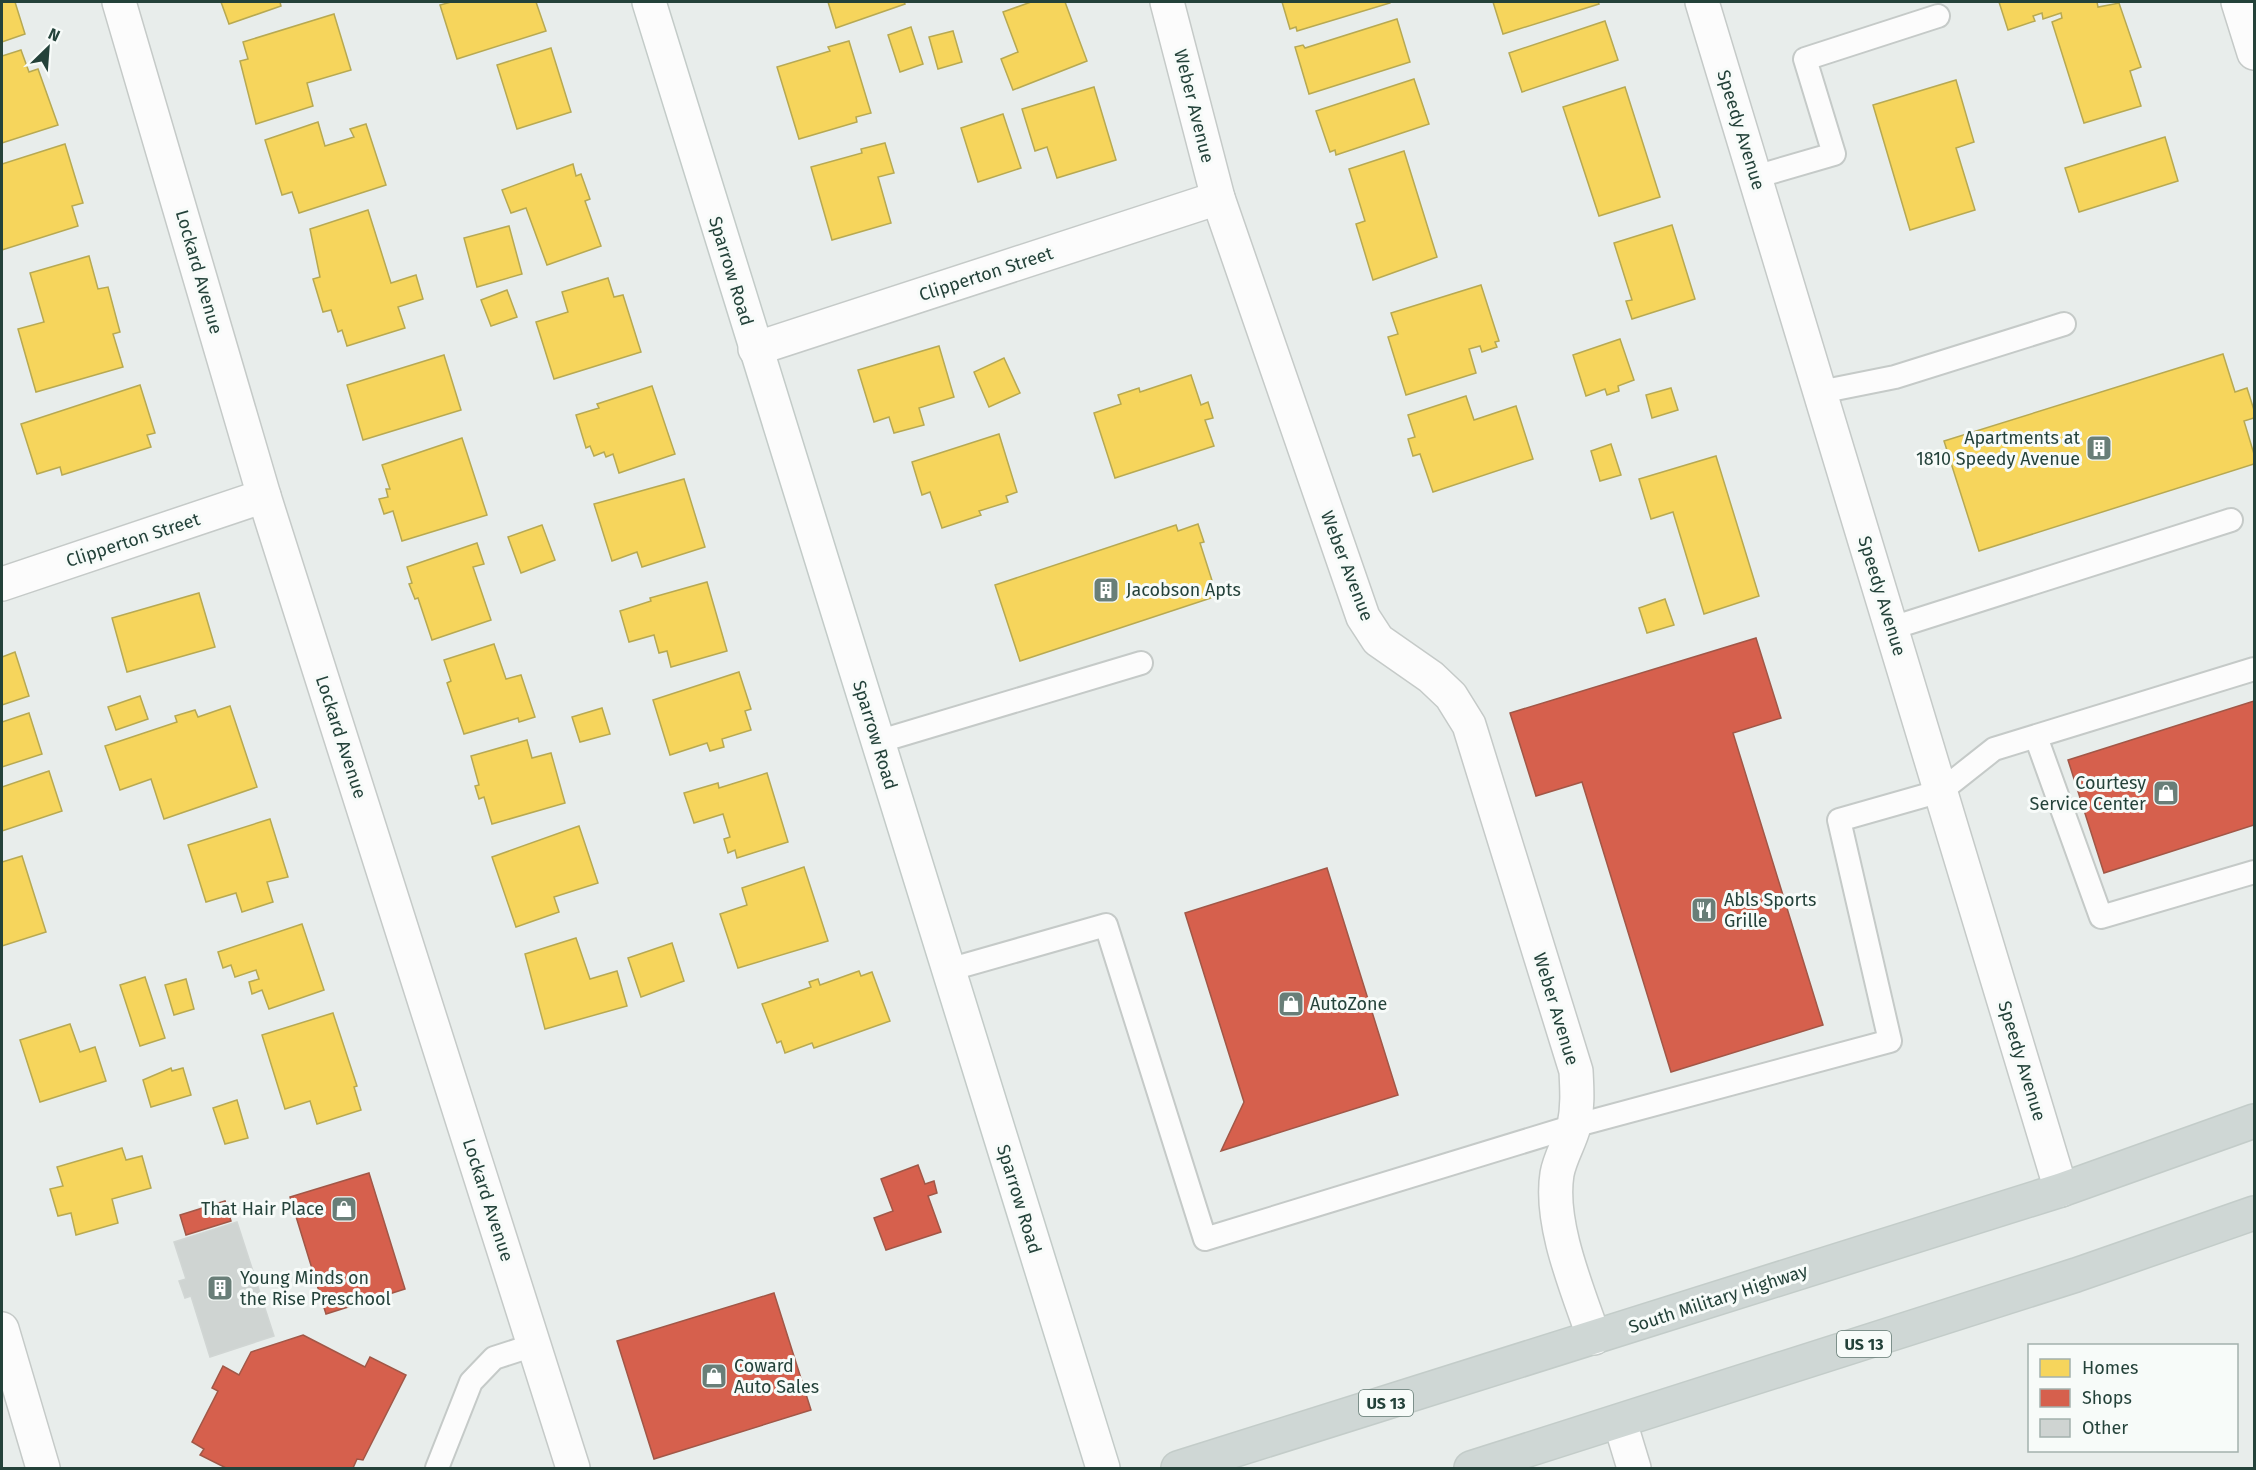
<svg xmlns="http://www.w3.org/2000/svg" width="2256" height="1470" viewBox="0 0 2256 1470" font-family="'Fira Sans',sans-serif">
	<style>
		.homes { fill: #f6d55c; stroke: #b7a952; stroke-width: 1.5 }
		.shops { fill: #d6604d; stroke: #a15747; stroke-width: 1.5 }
		.building { fill: #cfd4d2; stroke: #d1d6d4; stroke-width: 1.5 }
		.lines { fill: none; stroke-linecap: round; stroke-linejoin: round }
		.lane-casing { stroke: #c5cac8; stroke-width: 26 }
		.street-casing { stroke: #c5cac8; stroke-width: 36 }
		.secondary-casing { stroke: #c3cbc8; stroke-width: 36 }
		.primary-casing { stroke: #c3ccc9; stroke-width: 36 }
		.lane { stroke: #fcfcfc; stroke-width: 22 }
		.street { stroke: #fcfcfc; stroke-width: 33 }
		.secondary { stroke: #fcfcfc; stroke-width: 33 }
		.primary { stroke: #cfd7d5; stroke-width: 33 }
		.labels { text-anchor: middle; stroke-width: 6; stroke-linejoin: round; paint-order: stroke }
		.shield { fill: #f7fbf9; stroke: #637a73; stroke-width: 1.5 }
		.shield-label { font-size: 16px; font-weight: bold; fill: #24423a }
		.street-label { font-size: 18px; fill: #24423a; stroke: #f7fbf9 }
		.poi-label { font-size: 18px; fill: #24423a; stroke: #f7fbf9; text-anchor: start }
	</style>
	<rect width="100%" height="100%" fill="#e8edeb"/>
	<g class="homes">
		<path d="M2,2H15L25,34L2,42Z"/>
		<path d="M221,2H280L281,6L229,24Z"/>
		<path d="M451,2H536L546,31L457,59L440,5Z"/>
		<path d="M828,2H904L905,4L836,28Z"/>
		<path d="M1031,2H1065L1087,61L1013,90L1001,59L1018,52L1003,12Z"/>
		<path d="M1282,2H1390V3L1297,31L1296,27L1290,29Z"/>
		<path d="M1493,2H1598L1599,4L1503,34Z"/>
		<path d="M1999,2H2097L2098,7L2119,3L2141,67L2130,71L2141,106L2084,123L2052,22L2062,18L2061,13L2043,19L2042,13L2033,16L2035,21L2008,30Z"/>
		<path d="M334,14L351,70L307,83L313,106L256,124L240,61L248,59L243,42Z"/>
		<path d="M1397,19L1410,62L1309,94L1295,47L1303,45L1305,48Z"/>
		<path d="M1605,21L1618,60L1522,92L1509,53Z"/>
		<path d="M911,27L923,64L900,72L888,35Z"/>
		<path d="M953,31L962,62L938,69L929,37Z"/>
		<path d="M849,41L871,113L856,117L857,122L799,139L777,67L830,51L828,47Z"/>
		<path d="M551,48L571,112L517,129L497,65Z"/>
		<path d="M21,50L29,72L38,69L58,125L2,143V56Z"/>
		<path d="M1414,79L1429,124L1336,155L1335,150L1330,152L1316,111Z"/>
		<path d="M1956,80L1974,142L1956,148L1975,210L1910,230L1873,105Z"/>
		<path d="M1094,87L1116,160L1057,178L1047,147L1035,151L1022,109Z"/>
		<path d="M1625,87L1660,197L1599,216L1563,107Z"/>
		<path d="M1003,114L1021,168L978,182L961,128Z"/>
		<path d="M318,122L325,146L354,137L350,129L366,124L386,185L299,213L292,192L282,195L265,140Z"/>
		<path d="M2165,137L2178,181L2079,212L2065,168Z"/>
		<path d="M885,143L894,173L878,177L891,223L832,240L811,167L862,153L861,149Z"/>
		<path d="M65,144L83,203L72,206L78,226L2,250V164Z"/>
		<path d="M1404,151L1437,257L1373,280L1356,224L1365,221L1349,169Z"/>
		<path d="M573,164L576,176L581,174L590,199L585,201L601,246L547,265L526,208L511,213L502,190Z"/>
		<path d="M368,210L391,283L416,275L423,299L398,307L405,328L347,346L342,330L338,332L331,310L323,312L313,279L320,277L310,229Z"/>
		<path d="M1672,225L1695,299L1632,319L1626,301L1632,300L1614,243Z"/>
		<path d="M509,226L522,274L477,287L464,238Z"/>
		<path d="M89,256L98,289L108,287L120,332L113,334L123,367L36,392L18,329L44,322L30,273Z"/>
		<path d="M608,278L614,297L623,295L641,352L554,379L536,322L568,312L562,292Z"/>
		<path d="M1481,285L1499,341L1495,342L1497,347L1482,352L1480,346L1469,349L1476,373L1406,395L1388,337L1398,334L1391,313Z"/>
		<path d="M507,290L517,317L491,326L481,300Z"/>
		<path d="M1620,339L1634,380L1618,386L1619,391L1607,395L1605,389L1586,396L1573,355Z"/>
		<path d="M939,346L954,397L919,408L924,425L894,433L889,417L874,422L858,370Z"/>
		<path d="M2223,354L2235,392L2247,388L2254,410V418L2244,421L2254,454V464L1979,551L1944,441Z"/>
		<path d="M444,355L461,410L363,440L347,385Z"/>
		<path d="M1004,358L1020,393L989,407L974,372Z"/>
		<path d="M1191,375L1201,405L1208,402L1213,418L1205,420L1214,446L1115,478L1094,413L1121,404L1118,395L1139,388L1140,392Z"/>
		<path d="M140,385L155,433L147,435L151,447L62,475L60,467L37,474L21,424Z"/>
		<path d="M652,386L675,454L619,473L613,454L606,457L604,452L594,456L590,446L586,448L576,415L599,408L597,404Z"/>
		<path d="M1671,388L1678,410L1652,418L1646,395Z"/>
		<path d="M1466,396L1474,420L1516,406L1533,459L1433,492L1420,454L1413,456L1408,439L1415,437L1408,415Z"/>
		<path d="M999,434L1017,492L1006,496L1008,502L979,511L981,515L942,528L930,492L922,495L912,462Z"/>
		<path d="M462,438L487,515L402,541L393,511L384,514L379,499L388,497L386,489H390L382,465Z"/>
		<path d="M1611,444L1621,475L1600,481L1591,451Z"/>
		<path d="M1716,456L1759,596L1704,614L1673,512L1651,519L1639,479Z"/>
		<path d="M684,479L705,547L642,567L637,552L612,561L594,504Z"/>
		<path d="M1198,524L1204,542L1200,543L1217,596L1020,661L995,585L1176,525L1178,531Z"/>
		<path d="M542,525L555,560L521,573L508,537Z"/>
		<path d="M477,543L484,564L473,567L491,620L432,640L418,598L415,599L409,584L412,583L407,567Z"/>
		<path d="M707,582L727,651L671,667L667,651L659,653L654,635L629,642L620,611L651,601L650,598Z"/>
		<path d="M199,593L215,647L127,672L112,618Z"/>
		<path d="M1665,599L1674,625L1647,633L1639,608Z"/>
		<path d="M494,644L506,679L521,675L535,717L519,722L518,718L464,734L447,683L451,681L444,660Z"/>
		<path d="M15,652L29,696L2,705V657Z"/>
		<path d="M739,672L751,709L745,711L751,730L722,739L724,747L710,751L707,743L670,755L653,700Z"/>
		<path d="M140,696L148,719L116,730L108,707Z"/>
		<path d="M230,706L257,787L164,819L151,779L120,790L105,746L177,722L175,716L195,710L198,717Z"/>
		<path d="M602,708L610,734L580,742L572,717Z"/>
		<path d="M29,713L42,754L2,767V722Z"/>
		<path d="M527,740L532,758L551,753L565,803L492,824L484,797L479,799L475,786L479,785L471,756Z"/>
		<path d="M49,771L62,811L2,831V787Z"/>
		<path d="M767,773L788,842L737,858L735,850L728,853L724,839L730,837L723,814L694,823L684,793L718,783L719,788Z"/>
		<path d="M270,819L288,877L267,882L273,902L242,912L236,893L206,902L188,845Z"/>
		<path d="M579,826L598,883L554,897L559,912L516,927L492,857Z"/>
		<path d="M22,856L46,932L2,946V862Z"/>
		<path d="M804,867L828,941L738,968L720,914L747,905L742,888Z"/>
		<path d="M302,924L324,990L269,1009L262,990L252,994L249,982L259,979L256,970L235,977L231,965L223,968L218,952Z"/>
		<path d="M576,938L590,979L617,971L627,1006L545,1029L525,954Z"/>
		<path d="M672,943L684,981L641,997L628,958Z"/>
		<path d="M859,971L861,976L872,972L890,1021L814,1048L812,1043L785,1053L781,1041L777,1043L762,1004L811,987L809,982L818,979L820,985Z"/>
		<path d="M145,977L165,1038L140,1046L120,985Z"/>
		<path d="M186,979L194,1009L174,1015L165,985Z"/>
		<path d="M333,1013L357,1086L354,1087L361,1110L317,1124L310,1101L285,1109L262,1035Z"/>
		<path d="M70,1024L80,1052L95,1047L106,1081L40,1102L20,1040Z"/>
		<path d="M171,1068L172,1071L183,1068L191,1095L151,1107L143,1080Z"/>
		<path d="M237,1100L248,1138L225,1144L213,1108Z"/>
		<path d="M122,1148L126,1160L142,1156L151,1188L112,1199L118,1223L76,1235L71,1213L58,1216L50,1189L63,1186L57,1167Z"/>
	</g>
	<g class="shops">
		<path d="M1756,638L1781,718L1733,733L1823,1025L1671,1072L1582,782L1536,796L1510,713Z"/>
		<path d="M2254,701V825L2104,873L2068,760Z"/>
		<path d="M1327,868L1398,1095L1221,1151L1244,1102L1185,913Z"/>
		<path d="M918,1165L925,1184L934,1181L937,1193L928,1196L941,1232L886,1250L874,1218L893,1211L881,1179Z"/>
		<path d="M369,1173L405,1289L326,1314L290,1197Z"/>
		<path d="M225,1201L231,1221L186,1235L180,1215Z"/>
		<path d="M774,1293L811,1410L654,1459L617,1341Z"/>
		<path d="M303,1335L365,1367L370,1357L406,1375L363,1460L357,1459L353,1468H226L200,1455L204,1449L192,1442L218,1391L212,1388L223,1366L239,1375L251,1352Z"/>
	</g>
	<path class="building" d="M237,1222L274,1336L210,1357L191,1296L185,1298L179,1281L186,1279L174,1242Z"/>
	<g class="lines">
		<g class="lane-casing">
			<g id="lane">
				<path d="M1755,177L1834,154L1805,59L1938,16"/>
				<path d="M1820,392L1895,377L2064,324"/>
				<path d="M1892,628L2231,520"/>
				<path d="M2036,737L2101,917L2254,872"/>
				<path d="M877,742L1141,663"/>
				<path d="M948,970L1106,925L1205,1239L1574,1126L1890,1041L1839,820L1941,791L1994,749L2254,669"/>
				<path d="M437,1468L471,1382L494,1358L534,1345"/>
			</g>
		</g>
		<g class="street-casing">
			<g id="street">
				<path d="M119,2L264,496L573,1468"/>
				<path d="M1167,2L1218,198L1363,617L1378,640L1431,677L1451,696L1469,725L1576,1071C1577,1090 1578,1107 1574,1126C1570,1142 1560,1157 1557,1174C1549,1224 1578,1291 1594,1338"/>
				<path d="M1702,2L2061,1190"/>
				<path d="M2238,2L2254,53"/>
				<path d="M755,349L1218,198"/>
				<path d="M2,584L264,496"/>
				<path d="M2,1329L43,1468"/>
				<path d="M1620,1422L1634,1468"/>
			</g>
		</g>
		<g class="secondary-casing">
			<path id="secondary" d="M649,2L1103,1468"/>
		</g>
		<g class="primary-casing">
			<g id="primary">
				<path d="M1178,1468L2061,1190L2254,1121"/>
				<path d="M1471,1468L2076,1275L2254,1213"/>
			</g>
		</g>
		<use href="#lane" class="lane"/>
		<use href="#street" class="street"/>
		<use href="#secondary" class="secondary"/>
		<use href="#primary" class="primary"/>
	</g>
	<defs>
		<g id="building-square" transform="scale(1.35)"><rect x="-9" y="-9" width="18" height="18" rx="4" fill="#697e78" stroke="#f7fbf9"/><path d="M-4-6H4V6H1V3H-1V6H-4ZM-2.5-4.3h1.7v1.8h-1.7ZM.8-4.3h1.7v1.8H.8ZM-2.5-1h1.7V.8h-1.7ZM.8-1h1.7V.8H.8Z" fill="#fff"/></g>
		<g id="shop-square" transform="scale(1.35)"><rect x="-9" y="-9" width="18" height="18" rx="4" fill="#697e78" stroke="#f7fbf9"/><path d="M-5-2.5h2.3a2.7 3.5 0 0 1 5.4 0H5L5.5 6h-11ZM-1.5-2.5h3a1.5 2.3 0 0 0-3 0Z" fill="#fff"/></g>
		<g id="restaurant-square" transform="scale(1.35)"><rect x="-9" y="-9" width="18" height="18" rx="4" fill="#697e78" stroke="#f7fbf9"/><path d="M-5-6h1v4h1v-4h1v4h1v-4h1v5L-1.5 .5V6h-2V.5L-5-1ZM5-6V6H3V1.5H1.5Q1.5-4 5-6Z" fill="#fff"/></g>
	</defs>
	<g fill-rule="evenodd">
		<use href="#building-square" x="2099" y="448"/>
		<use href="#building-square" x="1106" y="590"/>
		<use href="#shop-square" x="2166" y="793"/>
		<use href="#restaurant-square" x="1704" y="910"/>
		<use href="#shop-square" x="1291" y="1004"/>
		<use href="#shop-square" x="344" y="1209"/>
		<use href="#building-square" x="220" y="1288"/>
		<use href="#shop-square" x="714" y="1376"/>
	</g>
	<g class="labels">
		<g class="shield">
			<rect x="1837" y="1331" width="54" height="26" rx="4.5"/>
			<rect x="1359" y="1390" width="54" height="26" rx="4.5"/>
		</g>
		<g class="shield-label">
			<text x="1864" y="1350">US 13</text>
			<text x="1386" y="1409">US 13</text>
		</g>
		<g class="street-label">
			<text transform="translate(1194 106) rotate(76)" y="6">Weber Avenue</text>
			<text transform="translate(1741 130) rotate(73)" y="6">Speedy Avenue</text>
			<text transform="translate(731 271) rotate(73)" y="6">Sparrow Road</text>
			<text transform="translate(199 272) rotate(74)" y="6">Lockard Avenue</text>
			<text transform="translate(986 274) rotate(-18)" y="6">Clipperton Street</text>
			<text transform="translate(133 540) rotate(-18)" y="6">Clipperton Street</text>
			<text transform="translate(1347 566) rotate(69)" y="6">Weber Avenue</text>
			<text transform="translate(1882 596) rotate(73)" y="6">Speedy Avenue</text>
			<text transform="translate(875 735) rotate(73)" y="6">Sparrow Road</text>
			<text transform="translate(341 737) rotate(72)" y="6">Lockard Avenue</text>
			<text transform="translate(1556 1009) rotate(73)" y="6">Weber Avenue</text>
			<text transform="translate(2022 1061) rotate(73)" y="6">Speedy Avenue</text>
			<text transform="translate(1019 1199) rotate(73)" y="6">Sparrow Road</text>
			<text transform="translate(488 1200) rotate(72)" y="6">Lockard Avenue</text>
			<text transform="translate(1718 1299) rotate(-18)" y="6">South Military Highway</text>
		</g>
		<g class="poi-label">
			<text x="2080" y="444" text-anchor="end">Apartments at<tspan x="2080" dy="21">1810 Speedy Avenue</tspan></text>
			<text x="1126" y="596">Jacobson Apts</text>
			<text x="2146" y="789" text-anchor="end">Courtesy<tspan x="2146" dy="21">Service Center</tspan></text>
			<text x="1724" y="906">Abls Sports<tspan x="1724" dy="21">Grille</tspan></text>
			<text x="1310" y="1010">AutoZone</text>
			<text x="324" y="1215" text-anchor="end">That Hair Place</text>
			<text x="240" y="1284">Young Minds on<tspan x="240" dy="21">the Rise Preschool</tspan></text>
			<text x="734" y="1372">Coward<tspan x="734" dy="21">Auto Sales</tspan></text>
		</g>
	</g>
	<rect width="2256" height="1470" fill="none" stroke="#24423a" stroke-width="6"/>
	<rect x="2028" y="1344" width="210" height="108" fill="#f7fbf9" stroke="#a3b1ad" stroke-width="1.5"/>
	<rect x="2040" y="1359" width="30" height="18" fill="#f6d55c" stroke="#a3b1ad" stroke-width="1.5"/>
	<text x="2082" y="1374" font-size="18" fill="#24423a">Homes</text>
	<rect x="2040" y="1389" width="30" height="18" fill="#d6604d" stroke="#a3b1ad" stroke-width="1.5"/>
	<text x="2082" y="1404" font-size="18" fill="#24423a">Shops</text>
	<rect x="2040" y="1419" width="30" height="18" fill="#cfd4d2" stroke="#a3b1ad" stroke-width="1.5"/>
	<text x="2082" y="1434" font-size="18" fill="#24423a">Other</text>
	<g transform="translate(48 48) rotate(25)" stroke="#f7fbf9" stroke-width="4.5" paint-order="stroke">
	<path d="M0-4.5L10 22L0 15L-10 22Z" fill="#24423a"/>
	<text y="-9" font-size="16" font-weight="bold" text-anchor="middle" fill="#24423a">N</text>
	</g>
</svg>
